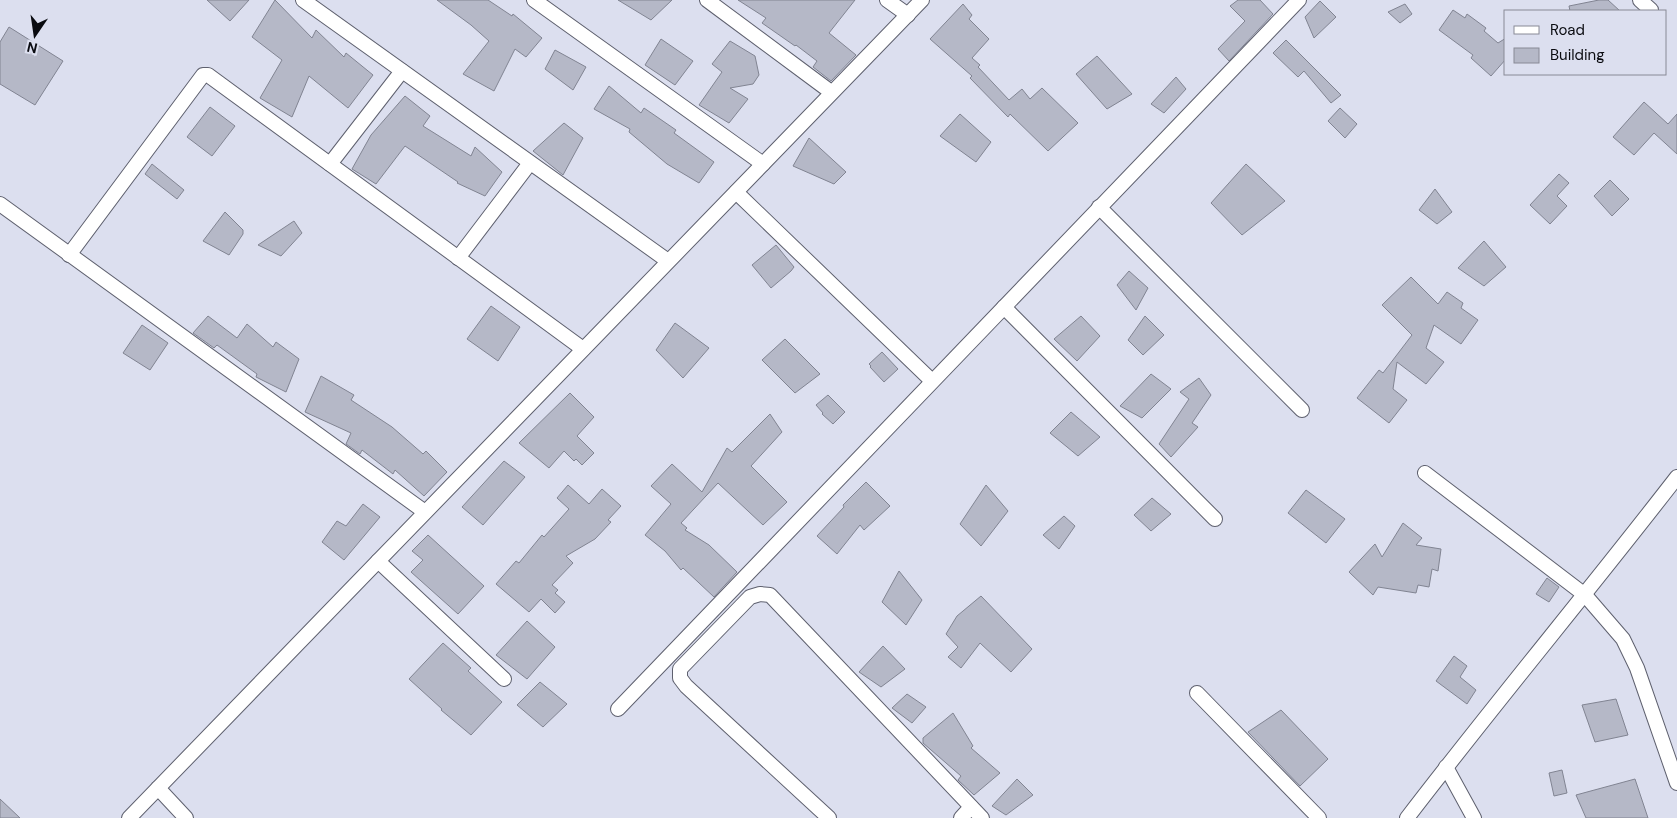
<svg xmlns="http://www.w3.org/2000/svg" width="1677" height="818" viewBox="0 0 1677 818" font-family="'DM Sans',sans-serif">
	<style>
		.building { fill: #b5b8c7; stroke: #818492 }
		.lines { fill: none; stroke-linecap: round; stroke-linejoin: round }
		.minor-casing { stroke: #5e606e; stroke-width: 16 }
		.minor { stroke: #fff; stroke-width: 14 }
	</style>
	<rect width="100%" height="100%" fill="#dcdfef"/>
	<g class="building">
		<path d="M207,0H249L230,21Z"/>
		<path d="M275,0L312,38L316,30L344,57L346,53L373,75L348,108L309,76L292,117L260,98L282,60L252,37Z"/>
		<path d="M437,0H488L512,16L513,14L542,38L526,57L515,49L494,91L463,74L489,41L471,25Z"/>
		<path d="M618,0H672L651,20Z"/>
		<path d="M738,0H855L829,33L856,55L831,81L813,67L817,61L796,45L795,46L762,23L766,18Z"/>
		<path d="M1238,0H1260L1273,14L1229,61L1218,49L1245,21L1230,6Z"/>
		<path d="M1599,0H1608L1620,11H1570L1569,6Z"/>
		<path d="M1320,1L1336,17L1314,38L1305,17Z"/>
		<path d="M963,4L972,15L969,19L989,39L972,58L980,65L978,67L1009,100L1022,89L1030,99L1042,88L1078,123L1048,151L1010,114L1008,117L970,78L972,76L930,39Z"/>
		<path d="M1405,4L1412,14L1400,23L1388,12Z"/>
		<path d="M1453,10L1465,18L1467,14L1486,28L1484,31L1498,43L1506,38V59L1491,76L1471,58L1473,55L1439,30Z"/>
		<path d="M9,27L63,61L35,105L0,84V42Z"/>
		<path d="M661,39L693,61L675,85L645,65Z"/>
		<path d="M1286,40L1341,95L1331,103L1304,71L1298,77L1273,53Z"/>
		<path d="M730,41L755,56L759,75L753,84L730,88L748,99L729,123L699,105L722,72L712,64Z"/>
		<path d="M555,50L586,67L573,90L545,69Z"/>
		<path d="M1097,56L1132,94L1107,109L1076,74Z"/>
		<path d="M1176,77L1186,89L1164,113L1151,104Z"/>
		<path d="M609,86L641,113L644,108L676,130L674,133L714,162L699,183L667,164L629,132L630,129L594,109Z"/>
		<path d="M405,96L430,116L423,126L471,156L475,147L502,172L485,196L457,183L458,182L405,146L376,184L352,169L371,135Z"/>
		<path d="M1644,102L1668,124L1677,114V154L1654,133L1634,155L1613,137Z"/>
		<path d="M210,107L235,126L212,156L187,137Z"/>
		<path d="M1340,108L1357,124L1345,138L1328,121Z"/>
		<path d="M960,114L991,142L976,162L940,136Z"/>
		<path d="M564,123L583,138L563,175L533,151Z"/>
		<path d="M809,138L846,172L834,184L793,166Z"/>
		<path d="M152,164L184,190L177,199L145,174Z"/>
		<path d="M1246,164L1285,201L1242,235L1211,203Z"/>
		<path d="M1559,174L1569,183L1557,196L1567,206L1550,224L1530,205Z"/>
		<path d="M1610,180L1629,199L1612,216L1594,196Z"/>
		<path d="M1435,189L1452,212L1437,224L1419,210Z"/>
		<path d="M225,212L243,230V234L229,255L203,241Z"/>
		<path d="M294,221L302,233L281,256L258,245Z"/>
		<path d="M1484,241L1506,267L1484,286L1458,268Z"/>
		<path d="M776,245L794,267L791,271L771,288L752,265Z"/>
		<path d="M1129,271L1148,288L1136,310L1117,285Z"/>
		<path d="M1411,277L1438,304L1447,292L1463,303L1461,308L1478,320L1461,344L1434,325L1426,348L1444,362L1426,384L1397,362L1393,389L1407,400L1389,423L1357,398L1379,370L1383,373L1412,335L1382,305Z"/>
		<path d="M491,306L520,327L498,361L467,339Z"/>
		<path d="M208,316L237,338L247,324L273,347L276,342L299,359L286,392L256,377L257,374L217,345L214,348L193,333Z"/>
		<path d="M1081,316L1100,336L1077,361L1054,339Z"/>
		<path d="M1145,316L1164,335L1143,355L1128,340Z"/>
		<path d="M675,323L709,348L683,378L656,350Z"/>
		<path d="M142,325L168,343L150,370L123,353Z"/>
		<path d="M785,339L820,374L795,393L762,360Z"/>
		<path d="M882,352L898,369L884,382L870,367L871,366L869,364Z"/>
		<path d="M1151,374L1171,389L1142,418L1120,406Z"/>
		<path d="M321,376L354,395L351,400L392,427L423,454L426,451L447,472L424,496L395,470L393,474L362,450L360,454L346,444L351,433L305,412Z"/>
		<path d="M1199,378L1211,395L1192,423L1198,427L1171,457L1159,444L1189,399L1180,392Z"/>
		<path d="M570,393L594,417L577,436L594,453L582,465L576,459L574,461L564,451L549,468L519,443Z"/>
		<path d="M828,395L845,412L833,424L822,414L823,413L816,405Z"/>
		<path d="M1071,412L1100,437L1078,456L1050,433Z"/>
		<path d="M770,414L782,432L751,466L787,502L763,525L718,483L681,523L687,528L685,530L709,545L737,572L714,597L683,568L681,570L665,551L645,535L671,504L651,486L672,464L702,492L727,448L732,452Z"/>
		<path d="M504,461L525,477L483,525L462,507Z"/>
		<path d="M866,482L890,506L864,530L860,525L837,554L817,536L844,507L843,505Z"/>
		<path d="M568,485L589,504L602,489L621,506L608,520L611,522L595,539L566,556L573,563L552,585L558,590L555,593L565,602L555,613L541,599L529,612L496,584L516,561L519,563L542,535L544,537L569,509L557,498Z"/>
		<path d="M986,485L1008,511L981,546L960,524Z"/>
		<path d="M1306,490L1345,519L1326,543L1288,513Z"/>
		<path d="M1152,498L1171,514L1151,531L1134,515Z"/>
		<path d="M363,504L380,517L344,560L322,542L337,521L346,526Z"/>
		<path d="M1064,516L1075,526L1059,549L1043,535Z"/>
		<path d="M1403,523L1422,538L1416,545L1441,549L1438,571L1432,569L1429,587L1418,585L1416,593L1378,587L1373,595L1349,572L1375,544L1382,557Z"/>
		<path d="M428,535L484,586L458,614L411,572L423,560L412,551Z"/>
		<path d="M899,571L922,600L906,625L882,602Z"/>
		<path d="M1547,578L1559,587L1549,602L1536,594Z"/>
		<path d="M981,596L1032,649L1011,672L980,643L961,668L948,657L958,647L946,634L957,616Z"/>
		<path d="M527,621L555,647L527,679L496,655Z"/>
		<path d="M443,643L471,668L468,671L502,702L471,735L441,710L442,709L409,679Z"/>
		<path d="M883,646L905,669L881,687L859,672Z"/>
		<path d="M1454,656L1467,666L1460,677L1476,690L1467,704L1436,681Z"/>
		<path d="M540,682L567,704L543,727L517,705Z"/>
		<path d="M907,694L926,707L912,723L892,708Z"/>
		<path d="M1616,699L1628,735L1595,742L1582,705Z"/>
		<path d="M1281,710L1328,759L1300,786L1248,732Z"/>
		<path d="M953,713L973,746L971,748L1000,773L974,795L958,780L961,776L923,743V738Z"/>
		<path d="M1562,770L1567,793L1554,796L1549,773Z"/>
		<path d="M1017,779L1033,795L1006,815L992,806Z"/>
		<path d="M1635,779L1648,818H1586L1576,795Z"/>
		<path d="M0,799L20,818H0Z"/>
	</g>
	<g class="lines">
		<g class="minor-casing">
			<g id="minor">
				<path d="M303,0L668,261"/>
				<path d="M534,0L763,164"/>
				<path d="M707,0L831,92"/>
				<path d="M887,0L908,15"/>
				<path d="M1640,0L1651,10"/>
				<path d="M330,164L402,71"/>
				<path d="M736,192L932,381"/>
				<path d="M0,204L425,512"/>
				<path d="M1099,207L1302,410"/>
				<path d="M69,255L203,75H208L583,349"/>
				<path d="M458,258L530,163"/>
				<path d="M1004,307L1215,519"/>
				<path d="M1425,473L1585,595L1623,639L1637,668L1677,783"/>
				<path d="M378,561L504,679"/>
				<path d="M1197,693L1319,818"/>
				<path d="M618,709L1299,0"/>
				<path d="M1446,767L1474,818"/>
				<path d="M158,788L186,818"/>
				<path d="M129,818L922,0"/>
				<path d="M829,818L686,686L680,678V669L750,597L760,594L770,595L982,818"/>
				<path d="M961,818L971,807"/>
				<path d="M1407,818C1495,703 1588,592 1677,477"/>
			</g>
		</g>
		<use href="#minor" class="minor"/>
	</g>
	<rect x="1504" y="10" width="162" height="65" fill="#dcdfef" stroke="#888a96"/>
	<rect x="1514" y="26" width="25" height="8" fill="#ffffff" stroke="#888a96"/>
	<text x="1550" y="35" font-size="15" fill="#0a0b10">Road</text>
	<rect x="1514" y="48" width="25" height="15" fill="#b5b8c7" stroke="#888a96"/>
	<text x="1550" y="60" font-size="15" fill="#0a0b10">Building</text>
	<g transform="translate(35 35) rotate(193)" stroke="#dcdfef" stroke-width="4" paint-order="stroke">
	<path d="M0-4L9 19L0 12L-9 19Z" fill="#0a0b10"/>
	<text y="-8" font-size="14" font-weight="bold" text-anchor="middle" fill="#0a0b10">N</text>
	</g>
</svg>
